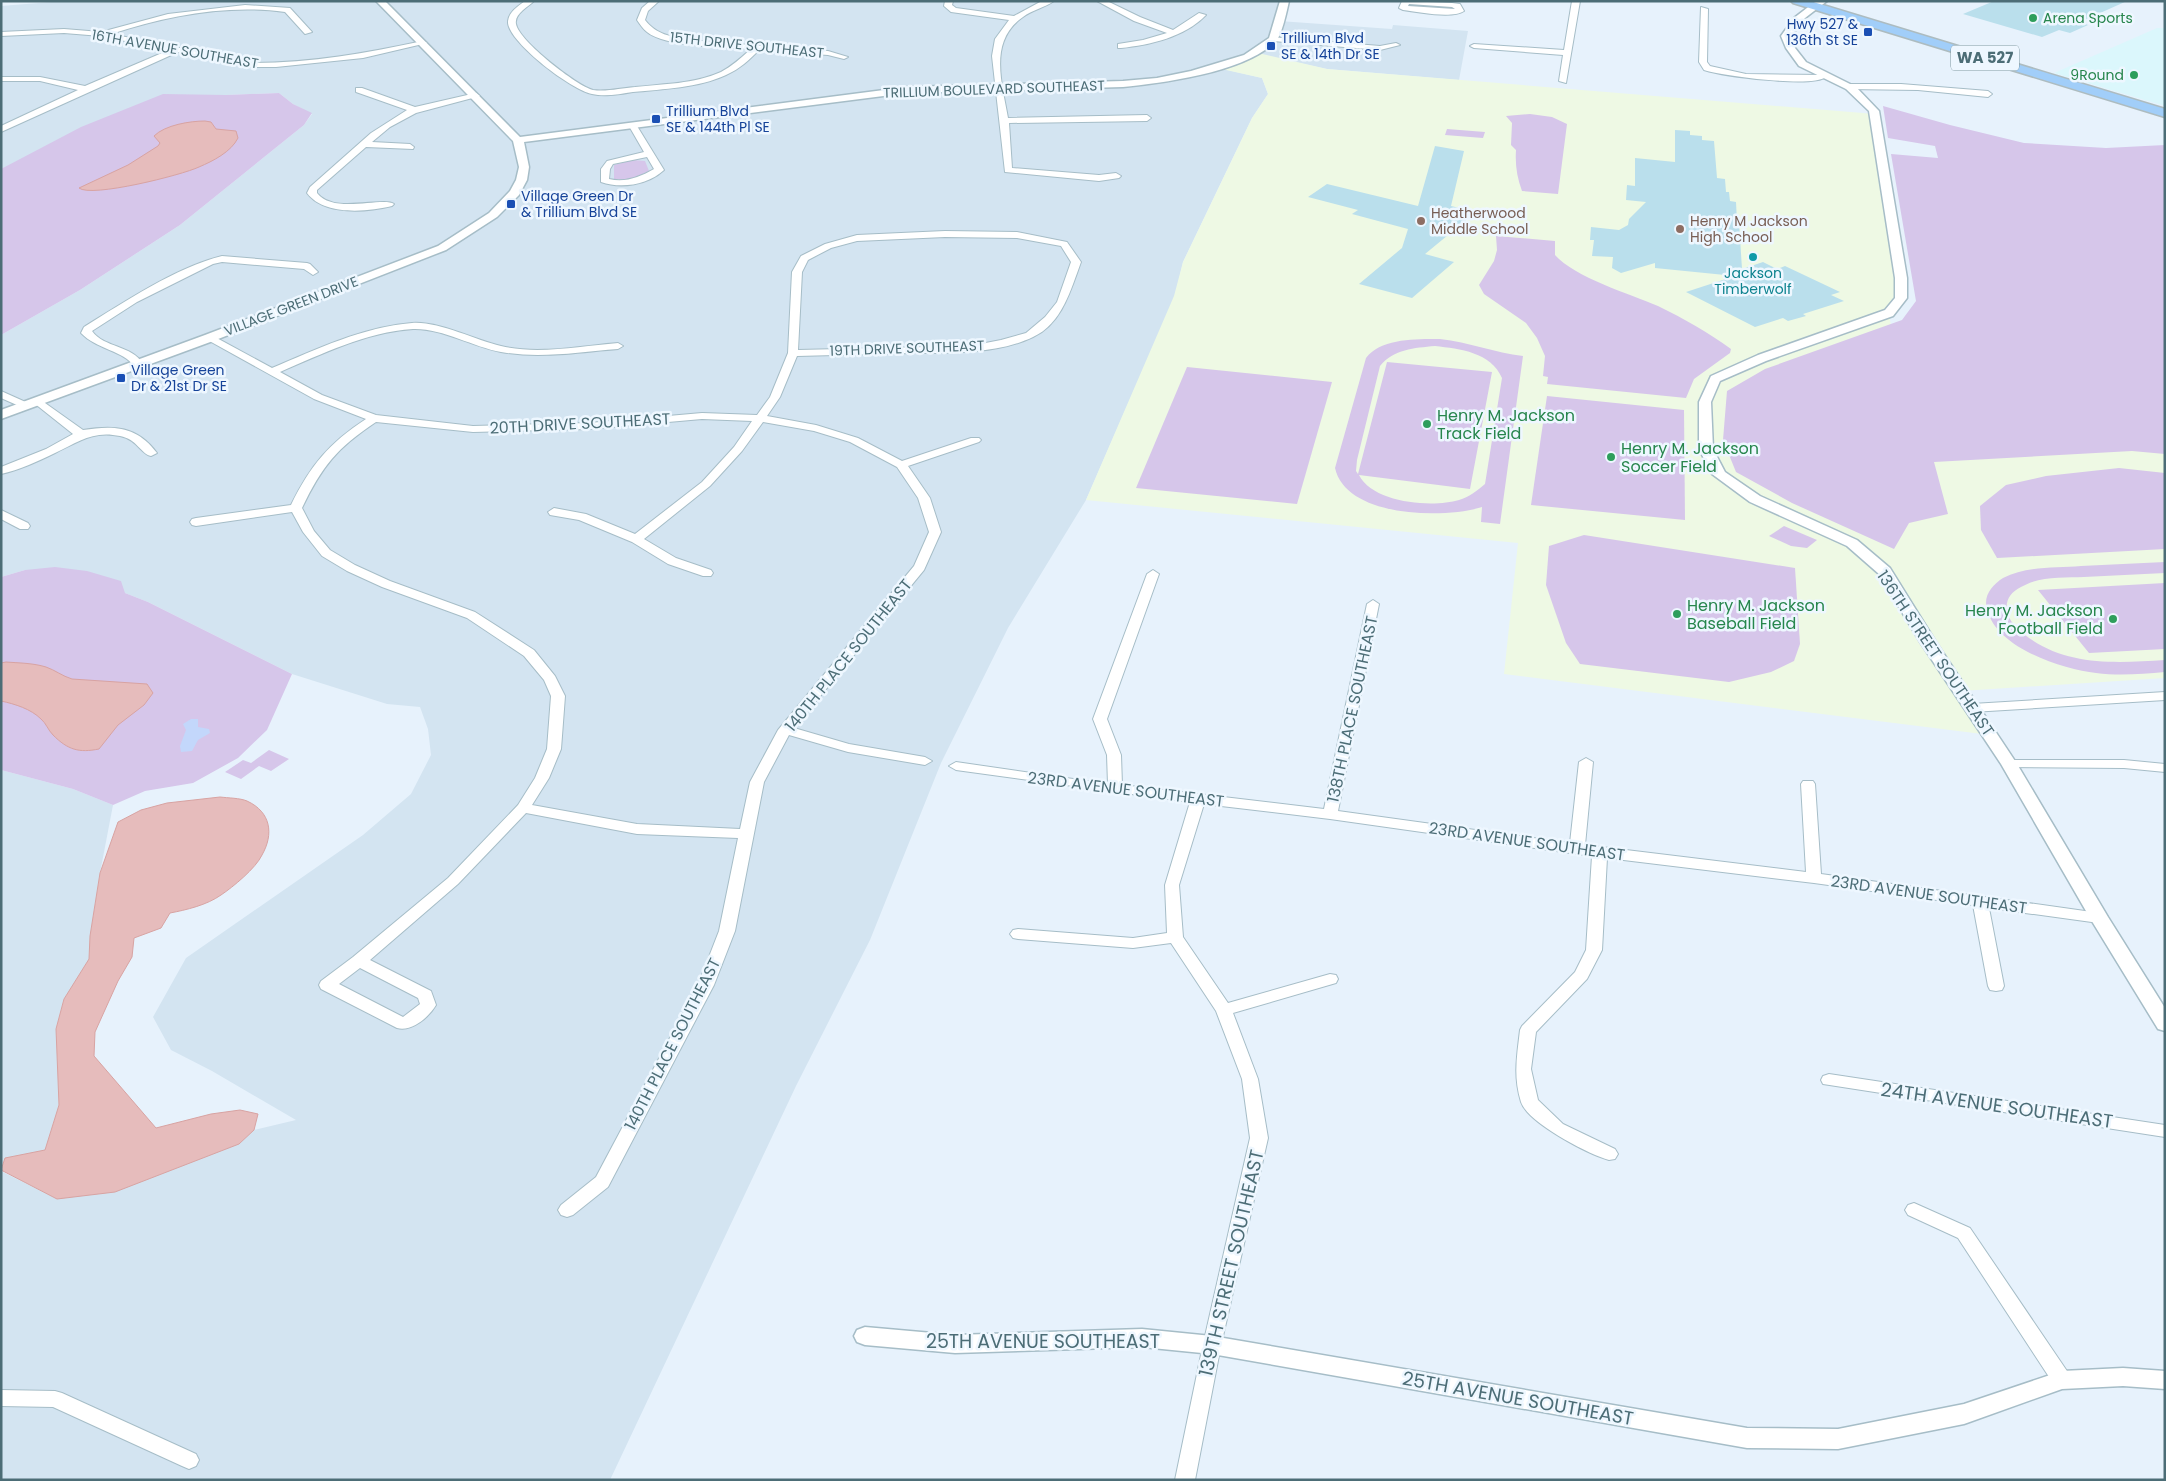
<svg xmlns="http://www.w3.org/2000/svg" width="2166" height="1481" viewBox="0 0 2166 1481" font-family="Poppins,sans-serif">
	<style>
		.residential { fill: #d3e4f1 }
		.commercial { fill: #dbf7fc }
		.education { fill: #eef9e4 }
		.green { fill: #d6c6ea; fill-rule: evenodd }
		.sand { fill: #c3d7fb }
		.water { fill: #e6bcbc; stroke: #d8a3a2 }
		.building { fill: #badfec }
		.lines { fill: none; stroke-linecap: round; stroke-linejoin: round }
		.minor-casing { stroke: #a6bdc7; stroke-width: 2 }
		.tertiary-casing { stroke: #a6bdc7; stroke-width: 3 }
		.primary-casing { stroke: #adbcc0; stroke-width: 3 }
		.minor { fill: #fff; fill-rule: evenodd }
		.tertiary { fill: #fff; fill-rule: evenodd }
		.primary { fill: #a1cef9; fill-rule: evenodd }
		.leisure-dot { fill: #2e9e5b; stroke: #eef7ff; stroke-width: 2 }
		.transit-dot { fill: #1a4fb4; stroke: #eef7ff; stroke-width: 2 }
		.education-dot { fill: #8d6e63; stroke: #eef7ff; stroke-width: 2 }
		.culture-dot { fill: #0f9aa8; stroke: #eef7ff; stroke-width: 2 }
		.labels { text-anchor: middle; stroke-width: 5; stroke-linejoin: round; paint-order: stroke }
		.far-leisure-label { font-size: 14px; fill: #27864d; stroke: #eef7ff; text-anchor: start }
		.far-transit-label { font-size: 14px; fill: #164399; stroke: #eef7ff; text-anchor: start }
		.far-street-label { font-size: 14px; fill: #4c6d76; stroke: #eef7ff }
		.far-education-label { font-size: 14px; fill: #785e54; stroke: #eef7ff; text-anchor: start }
		.far-culture-label { font-size: 14px; fill: #0d838f; stroke: #eef7ff }
		.shield { fill: #eef7ff; stroke: #7d969f; stroke-width: 1 }
		.shield-label { font-size: 15px; font-weight: bold; fill: #4c6d76 }
		.leisure-label { font-size: 16px; fill: #27864d; stroke: #eef7ff; text-anchor: start }
		.street-label { font-size: 16px; fill: #4c6d76; stroke: #eef7ff }
		.near-street-label { font-size: 19px; fill: #4c6d76; stroke: #eef7ff }
	</style>
	<rect width="100%" height="100%" fill="#e7f2fc"/>
	<g class="residential">
		<path d="M64,1H1285L1279,21L1392,29L1393,25L1468,31L1459,80L1327,69L1281,59L1219,68L1262,78L1268,94L1252,118L1183,262L1175,296L1086,500L1008,628L941,763L870,940L796,1086L610,1480H1V1171L57,1199L239,1144L254,1130L296,1120L212,1071L171,1050L153,1017L186,958L363,835L411,794L431,755L428,729L420,707L387,704L292,674L148,602L125,593L25,570L1,577V335L80,290L180,225L304,125L312,114L293,104L279,93L226,95L1,169V6Z"/>
		<path d="M1,770L73,789L113,805L100,873L90,936L89,959L64,999L56,1029L59,1105L45,1150L6,1158L1,1170Z"/>
	</g>
	<path class="commercial" d="M2157,28H2165V106L2054,73Z"/>
	<path class="education" d="M1254,52L1327,69L1875,114L1901,298L1889,313L1905,423L2165,445V678L1961,691L1990,735L1504,674L1518,543L1086,500L1174,296L1183,262L1252,118L1268,94L1262,78L1217,68Z"/>
	<g class="green">
		<path d="M279,93L293,104L312,113L304,125L180,225L80,290L1,335V169L81,127L163,94L226,95Z"/>
		<path d="M1883,106L1950,125L2024,143L2106,148L2165,145V454L2132,451L1934,462L1948,514L1909,523L1894,549L1792,503L1736,472L1723,440L1727,391L1765,369L1902,320L1916,301L1891,154L1938,158L1935,146L1888,138Z"/>
		<path d="M1530,114L1552,117L1567,124L1558,194L1522,191C1517,177 1515,165 1516,150L1511,145L1512,123L1506,116Z"/>
		<path d="M1447,129L1485,132L1483,138L1445,135Z"/>
		<path d="M633,160L645,161L649,171L630,180L614,179V165Z"/>
		<path d="M1496,236L1555,241V255C1574,277 1630,294 1658,306C1683,318 1709,333 1731,349L1730,353L1694,379L1686,398L1547,384L1548,377L1543,376L1545,356L1537,338L1526,323L1484,294L1479,285L1494,261L1497,250Z"/>
		<path d="M1440,339C1469,342 1495,353 1523,356L1500,524L1481,522L1482,507C1445,519 1346,518 1335,468L1366,358C1381,338 1417,339 1440,339ZM1435,346C1460,349 1491,352 1502,378L1485,484C1477,491 1469,497 1459,500C1432,508 1373,503 1359,475L1470,489L1492,372L1387,362L1358,474L1356,471L1357,460L1380,366C1394,349 1414,348 1435,346Z"/>
		<path d="M1187,367L1332,382L1297,504L1136,488Z"/>
		<path d="M1547,396L1684,410L1685,520L1531,505Z"/>
		<path d="M2119,468L2165,473V549L1997,558L1981,530L1980,506L2006,485L2046,476Z"/>
		<path d="M1784,526L1817,540L1807,548L1791,546L1769,536Z"/>
		<path d="M1584,535L1795,568L1800,644L1794,661L1771,672L1729,682L1580,664L1566,643L1546,585L1549,546Z"/>
		<path d="M2165,562V573C2138,574 2111,576 2084,577C2064,578 2039,576 2021,587C2011,592 2005,600 2007,611C2009,621 2017,629 2025,635C2066,667 2117,663 2165,660V672C2142,674 2119,676 2096,673C2062,669 1996,648 1987,609C1983,596 1992,585 2003,578C2026,566 2056,568 2081,566C2109,565 2137,563 2165,562Z"/>
		<path d="M55,567L87,571L121,581L125,593L148,602L292,674L267,730L238,758L193,783L145,791L113,805L73,789L1,770V577L25,570Z"/>
		<path d="M2165,583V649L2089,653L2038,590Z"/>
		<path d="M269,750L289,759L271,771L259,766L241,779L225,772L243,760L251,763Z"/>
	</g>
	<path class="sand" d="M191,719H198V727L209,729L210,733L198,740L192,751L181,752L180,746L186,730L183,724Z"/>
	<g class="water">
		<path d="M205,121L211,122L216,129L236,131L238,138C231,152 213,161 199,167C182,175 91,198 79,188L128,165L158,146L160,143L154,136C165,125 190,121 205,121Z"/>
		<path d="M6,662C19,663 33,663 46,667C55,670 62,676 72,679L147,684L153,693L144,705L118,725L99,749C79,753 68,750 53,735C48,730 46,723 41,719C31,709 15,704 1,701V663Z"/>
		<path d="M220,797C228,798 240,798 247,801C271,812 274,834 262,855C256,868 233,887 221,895C207,905 186,910 170,913L161,928L134,938L132,957L118,981L95,1032L94,1056L156,1128L211,1114L240,1110L258,1114L254,1130L239,1144L115,1192L57,1199L1,1170L5,1158L45,1150L59,1105L56,1029L64,999L89,959L90,936L100,873L118,822L141,810L167,803Z"/>
	</g>
	<g class="building">
		<path d="M1994,1H2127L2080,22L2088,25L2070,33L2059,30L2042,37L1963,14Z"/>
		<path d="M1675,130L1690,131V135L1702,136V140L1714,141L1717,178L1725,179L1726,192H1729L1730,201L1736,202L1737,222H1739L1742,269L1763,262L1777,269L1785,266L1840,292L1831,295L1844,301L1803,314L1806,316L1788,321L1783,318L1755,327L1686,292L1735,276L1655,268V263L1621,273L1612,268L1613,257L1592,256L1594,240H1590L1591,227L1619,230L1628,225L1629,219L1646,202L1626,200L1627,185L1635,186V158L1675,162Z"/>
		<path d="M1435,146L1464,151L1451,206L1476,212L1425,254L1454,262L1412,298L1359,284L1402,248L1408,229L1352,214L1358,210L1308,197L1327,184L1418,206Z"/>
	</g>
	<g class="lines">
		<g class="minor-casing">
			<g id="minor">
				<path d="M525,1H534C528,7 514,14 516,24C519,41 577,86 593,90C606,92 622,88 635,87C663,84 694,84 721,72C732,66 741,58 751,49C726,47 665,47 647,32C643,29 640,24 637,20L642,8L650,1H659L648,11L645,20C657,35 670,36 688,40L828,51L848,57L844,59L828,55L759,50C749,60 740,69 726,75C698,88 664,89 633,92C620,94 605,97 592,94C573,91 506,41 508,21C509,12 518,6 525,1Z"/>
				<path d="M945,1H953L952,5L956,8L1014,16L1040,2L1054,1C1044,8 1032,10 1023,17C988,41 1002,83 1008,118L1147,115L1151,118L1147,121L1009,123L1012,168L1099,175L1116,173L1121,176L1119,178L1099,181L1005,172L992,56L995,39L1009,20L951,12L944,6Z"/>
				<path d="M1097,1H1107L1140,17L1173,30L1199,13L1206,15C1185,37 1150,45 1121,48H1118V44L1143,40L1167,33L1134,21Z"/>
				<path d="M1402,1L1452,3L1460,4L1464,11C1452,19 1418,12 1403,10L1399,8ZM1409,4L1452,7L1455,9L1408,6Z"/>
				<path d="M1572,1H1580L1566,83L1559,81L1563,55L1474,48L1470,46L1474,44L1564,50Z"/>
				<path d="M245,5L290,8L312,32L305,34L285,12C227,4 166,16 111,34L253,63C310,63 367,53 423,41L427,43L363,58L276,67H253L178,52L1,132V126L78,90L40,81H1V77H40L85,86L169,50L101,36L64,33L1,36V32L64,29L101,32L168,14Z"/>
				<path d="M1701,7L1708,9L1707,62L1710,66L1746,74L1822,75L1826,77C1812,88 1723,76 1704,70L1699,62Z"/>
				<path d="M1270,37L1380,46L1396,43L1400,45L1380,50L1273,41H1270Z"/>
				<path d="M1849,84H1901L1988,91L1992,94L1988,97L1918,90L1846,89L1845,87Z"/>
				<path d="M356,88H362L415,107L476,93L480,96L416,113L390,127L372,142L410,144L414,147L413,149L366,147L317,190V193C334,215 383,196 394,204L392,206C367,212 324,216 307,193L310,187L371,133L407,110L356,92Z"/>
				<path d="M633,123L637,126L664,170C648,185 621,189 601,182V169L607,161L644,152L629,126ZM647,157L654,169C640,177 625,183 609,179L610,169L613,164Z"/>
				<path d="M945,231L1017,232L1067,242L1081,262C1071,289 1062,324 1033,337C998,354 950,353 912,353C874,354 835,355 797,356L780,397L767,416L816,425L858,438L902,461L971,438H979L981,440L979,442L908,466L930,498L941,532L924,570L794,728L849,744L925,757L932,761L925,765L848,752L789,735L764,782L735,931L714,985L608,1187L573,1215L567,1217L561,1215L558,1210L561,1205L596,1177L698,985L719,931L738,838L637,834L526,813L458,884L370,960L431,991L436,1005C429,1017 412,1032 397,1028L321,989L319,985L321,981L353,957L448,878L518,805L535,778L547,749L551,696L544,680L524,656L467,618L382,587L347,571L322,556L303,532L292,512L196,526L192,525L190,522L192,519L196,518L291,505C310,466 329,443 366,419L314,399L204,338L209,335L213,336L272,368C317,349 363,327 412,323C438,321 475,340 501,346C538,355 580,346 618,343L623,346L618,349C579,352 540,359 501,352C473,347 442,328 413,329C366,332 322,354 280,372L322,395L376,415L473,426L589,423L702,413L757,415L770,397L788,353L792,272L801,256L825,244L857,235ZM945,237L1017,238L1061,246L1071,262L1057,302L1045,317L1026,333L1001,340L970,346L798,350L802,272L808,260L831,248L857,241ZM702,419L752,421L734,447L702,482L635,534L586,514L554,508L548,512L550,515L579,520L632,542L668,564L703,576H711L713,573L711,570L676,558L644,539L710,486L742,451L763,422L814,431L850,442L897,467L918,498L929,532L914,566L778,730L750,782L740,829L637,824L532,805L549,778L561,749L565,696L555,676L534,650L475,612L390,581L355,565L330,550L314,531L302,508C322,466 337,448 376,422L473,432L589,429ZM360,968L418,998L420,1004L403,1017L339,984Z"/>
				<path d="M222,256L307,263L310,264L318,272L313,275L304,269L222,262L213,264L137,302L92,331C104,348 132,345 143,364L142,366H134C124,351 96,349 81,333L84,327C124,302 177,267 222,256Z"/>
				<path d="M1,391L30,404L31,406L26,409L1,398Z"/>
				<path d="M38,398L83,430C114,425 137,426 157,453L151,456C141,454 137,439 120,436C93,430 78,442 55,453C39,461 19,470 1,474V467L46,449L73,434L34,403L33,401L34,399Z"/>
				<path d="M1,510L28,523L30,526L28,529H20L1,519Z"/>
				<path d="M1153,570L1159,574L1107,719L1121,755L1122,785L1324,809L1367,604L1373,600L1379,604L1338,811L1570,843L1579,762L1586,758L1593,762L1585,845L1806,872L1801,784L1803,781H1813L1815,784L1821,874L2099,913L2104,914L2107,918L2104,922L2099,923L1989,908L2004,986L2002,990L1996,991L1990,990L1988,986L1973,905L1814,883L1607,858L1602,950L1587,979L1536,1032L1531,1069L1538,1100L1563,1124L1615,1149L1618,1154L1615,1159L1609,1160C1588,1154 1528,1123 1521,1102C1513,1076 1517,1056 1520,1030L1522,1026L1575,972L1586,950L1592,856L1330,819L1204,804L1179,885L1183,937L1228,1003L1330,974L1336,975L1338,979L1336,983L1233,1013L1258,1079L1268,1138L1221,1345L1195,1480H1175L1203,1345L1250,1138L1242,1079L1216,1011L1171,943L1133,948L1018,939L1013,938L1010,934L1013,930L1018,929L1133,938L1167,933L1165,885L1190,802L956,770L949,766L956,762L1108,784L1107,755L1093,719L1147,574Z"/>
				<path d="M2165,692V700L1972,712L1965,708L1972,704Z"/>
				<path d="M2009,760H2124L2165,764V772L2124,768L2004,767L2002,764L2004,761Z"/>
				<path d="M1829,1074L2165,1125V1137L1823,1084L1821,1080L1823,1076Z"/>
				<path d="M1914,1203L1970,1228L2069,1374L2072,1380L2069,1386L2062,1388L2055,1386L1958,1238L1908,1215L1905,1210L1908,1205Z"/>
				<path d="M1,1390L55,1391L62,1393L196,1454L199,1460L196,1466L189,1469L182,1466L53,1407L1,1406Z"/>
			</g>
		</g>
		<g class="tertiary-casing">
			<g id="tertiary">
				<path d="M376,1H385L520,137L907,87L1123,81L1157,78L1191,71L1244,55L1269,38L1280,1H1289C1287,10 1282,35 1276,41C1246,72 1164,83 1123,87L907,93L524,142L529,167L527,180L519,195L497,217L446,250L213,341L1,419V410L205,335L438,246L489,213L510,191L516,180L519,167L513,141Z"/>
				<path d="M1816,1H1827L1805,18L1791,36L1795,48L1806,62L1856,87L1879,111L1907,278V298L1893,316L1766,361L1720,381L1711,402L1713,449L1725,472L1760,496L1857,540L1890,568L1936,642L2017,764L2108,917L2165,1008V1031L2158,1029L2090,918L2001,764L1920,642L1879,574L1847,546L1750,502L1712,474L1699,449V402L1711,376L1758,355L1885,310L1895,298V278L1869,111L1846,89L1799,66L1786,48L1781,36L1794,18Z"/>
				<path d="M865,1327L955,1335L1142,1329L1212,1336L1747,1428L1838,1429L1964,1404L2062,1371L2123,1368L2165,1371V1389L2123,1386L2062,1389L1964,1424L1838,1449L1747,1448L1212,1354L1142,1347L955,1353L865,1345L857,1342L854,1336L857,1330Z"/>
			</g>
		</g>
		<g class="primary-casing">
			<path id="primary" d="M1791,1H1810L2165,109V117L1793,3Z"/>
		</g>
		<use href="#minor" class="minor"/>
		<use href="#tertiary" class="tertiary"/>
		<use href="#primary" class="primary"/>
	</g>
	<g class="leisure-dot">
		<circle cx="2033" cy="18" r="5"/>
		<circle cx="2134" cy="75" r="5"/>
		<circle cx="1427" cy="424" r="5"/>
		<circle cx="1611" cy="457" r="5"/>
		<circle cx="1677" cy="614" r="5"/>
		<circle cx="2113" cy="619" r="5"/>
	</g>
	<g class="transit-dot">
		<rect x="1863" y="27" width="10" height="10" rx="2.5"/>
		<rect x="1266" y="41" width="10" height="10" rx="2.5"/>
		<rect x="651" y="114" width="10" height="10" rx="2.5"/>
		<rect x="506" y="199" width="10" height="10" rx="2.5"/>
		<rect x="116" y="373" width="10" height="10" rx="2.5"/>
	</g>
	<g class="education-dot">
		<circle cx="1421" cy="221" r="5"/>
		<circle cx="1680" cy="229" r="5"/>
	</g>
	<circle class="culture-dot" cx="1753" cy="257" r="5"/>
	<g class="labels">
		<g class="far-leisure-label">
			<text x="2043" y="23">Arena Sports</text>
			<text x="2124" y="80" text-anchor="end">9Round</text>
		</g>
		<g class="far-transit-label">
			<text x="1858" y="29" text-anchor="end">Hwy 527 &amp;<tspan x="1858" dy="16">136th St SE</tspan></text>
			<text x="1281" y="43">Trillium Blvd<tspan x="1281" dy="16">SE &amp; 14th Dr SE</tspan></text>
			<text x="666" y="116">Trillium Blvd<tspan x="666" dy="16">SE &amp; 144th Pl SE</tspan></text>
			<text x="521" y="201">Village Green Dr<tspan x="521" dy="16">&amp; Trillium Blvd SE</tspan></text>
			<text x="131" y="375">Village Green<tspan x="131" dy="16">Dr &amp; 21st Dr SE</tspan></text>
		</g>
		<g class="far-street-label">
			<text transform="translate(747 45) rotate(6)" y="5">15TH DRIVE SOUTHEAST</text>
			<text transform="translate(175 49) rotate(10)" y="5">16TH AVENUE SOUTHEAST</text>
			<text transform="translate(994 89) rotate(-2)" y="5">TRILLIUM BOULEVARD SOUTHEAST</text>
			<text transform="translate(291 306) rotate(-21)" y="5">VILLAGE GREEN DRIVE</text>
			<text transform="translate(907 348) rotate(-2)" y="5">19TH DRIVE SOUTHEAST</text>
		</g>
		<g class="far-education-label">
			<text x="1431" y="218">Heatherwood<tspan x="1431" dy="16">Middle School</tspan></text>
			<text x="1690" y="226">Henry M Jackson<tspan x="1690" dy="16">High School</tspan></text>
		</g>
		<g class="far-culture-label">
			<text x="1753" y="278">Jackson<tspan x="1753" dy="16">Timberwolf</tspan></text>
		</g>
		<rect class="shield" x="1951" y="45.5" width="68" height="25" rx="4"/>
		<g class="shield-label">
			<text x="1985" y="63">WA 527</text>
		</g>
		<g class="leisure-label">
			<text x="1437" y="421">Henry M. Jackson<tspan x="1437" dy="18">Track Field</tspan></text>
			<text x="1621" y="454">Henry M. Jackson<tspan x="1621" dy="18">Soccer Field</tspan></text>
			<text x="1687" y="611">Henry M. Jackson<tspan x="1687" dy="18">Baseball Field</tspan></text>
			<text x="2103" y="616" text-anchor="end">Henry M. Jackson<tspan x="2103" dy="18">Football Field</tspan></text>
		</g>
		<g class="street-label">
			<text transform="translate(580 423) rotate(-3)" y="6">20TH DRIVE SOUTHEAST</text>
			<text transform="translate(1936 653) rotate(56)" y="6">136TH STREET SOUTHEAST</text>
			<text transform="translate(848 655) rotate(-51)" y="6">140TH PLACE SOUTHEAST</text>
			<text transform="translate(1352 709) rotate(-78)" y="6">138TH PLACE SOUTHEAST</text>
			<text transform="translate(1126 789) rotate(7)" y="6">23RD AVENUE SOUTHEAST</text>
			<text transform="translate(1527 841) rotate(8)" y="6">23RD AVENUE SOUTHEAST</text>
			<text transform="translate(1929 894) rotate(8)" y="6">23RD AVENUE SOUTHEAST</text>
			<text transform="translate(672 1044) rotate(-63)" y="6">140TH PLACE SOUTHEAST</text>
		</g>
		<g class="near-street-label">
			<text transform="translate(1997 1105) rotate(8)" y="7">24TH AVENUE SOUTHEAST</text>
			<text transform="translate(1231 1263) rotate(-77)" y="7">139TH STREET SOUTHEAST</text>
			<text x="1043" y="1348">25TH AVENUE SOUTHEAST</text>
			<text transform="translate(1518 1398) rotate(10)" y="7">25TH AVENUE SOUTHEAST</text>
		</g>
	</g>
	<rect width="2166" height="1481" fill="none" stroke="#4c6d76" stroke-width="5"/>
</svg>
